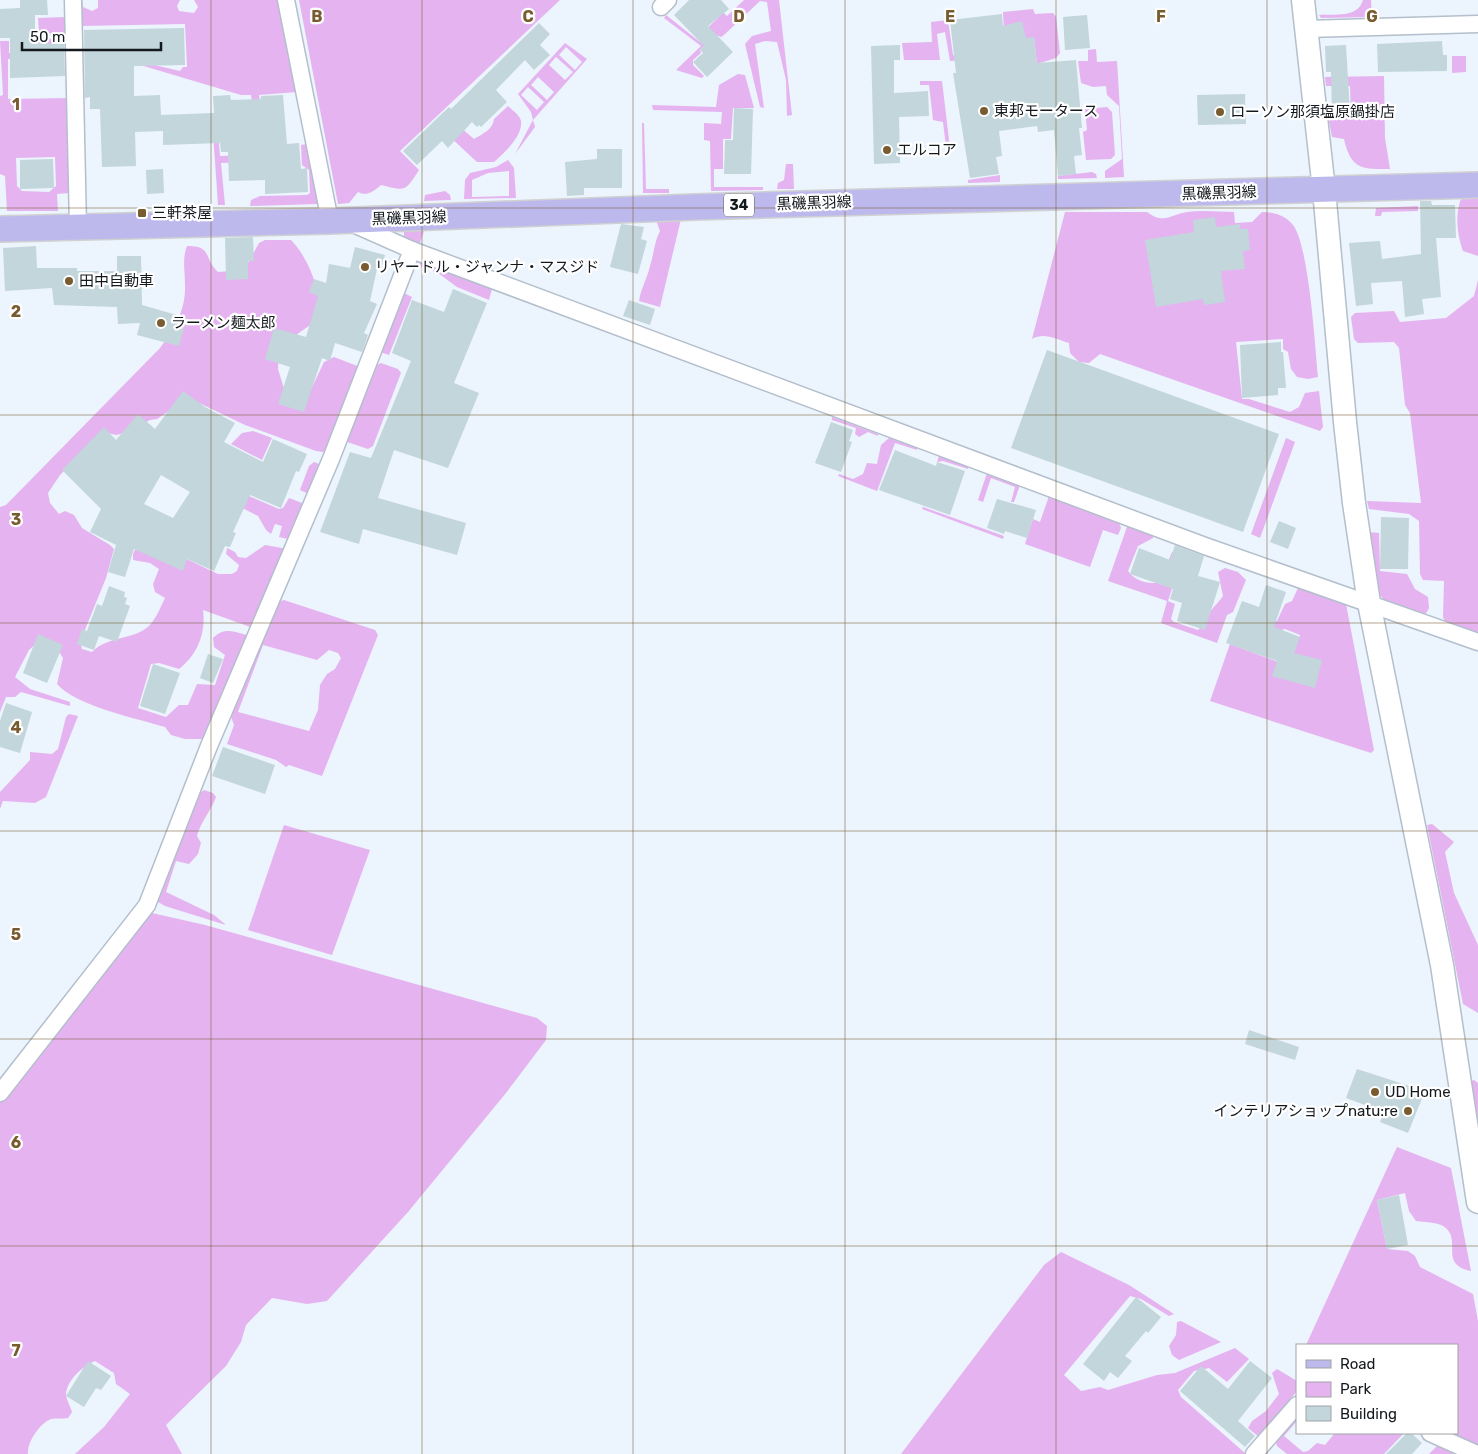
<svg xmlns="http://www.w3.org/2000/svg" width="1478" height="1454" viewBox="0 0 1478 1454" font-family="Rubik,'Noto Sans JP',sans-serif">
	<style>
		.green { fill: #e5b3f0; fill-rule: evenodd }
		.building { fill: #c2d6dc; fill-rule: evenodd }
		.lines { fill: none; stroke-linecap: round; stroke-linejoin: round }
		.street-casing { stroke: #b3bfcc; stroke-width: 19 }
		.secondary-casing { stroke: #b3bfcc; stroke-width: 25 }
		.primary-casing { stroke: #d0d1d2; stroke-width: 28 }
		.street { stroke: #fff; stroke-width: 16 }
		.secondary { stroke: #fff; stroke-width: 22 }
		.primary { stroke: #bdb9ed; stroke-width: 25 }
		.grid { fill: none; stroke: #785c2f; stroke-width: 1; stroke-opacity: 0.55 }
		.poi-dot { fill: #785c2f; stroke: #fff; stroke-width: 2 }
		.labels { text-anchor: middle; stroke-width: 4.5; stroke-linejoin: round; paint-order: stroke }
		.shield { fill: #fff; stroke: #5a5e62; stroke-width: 1 }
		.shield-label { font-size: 14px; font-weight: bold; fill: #14191e }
		.poi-label { font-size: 15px; fill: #14191e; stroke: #fff; text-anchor: start }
		.street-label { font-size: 15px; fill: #14191e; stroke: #fff }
		.grid-label { font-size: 16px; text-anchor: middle; font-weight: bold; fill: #785c2f; stroke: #fff; stroke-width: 4.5; stroke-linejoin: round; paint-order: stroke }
	</style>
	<rect width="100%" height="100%" fill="#ecf4fd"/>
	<g class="green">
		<path d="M80,0H82L83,7L92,11L98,8V0H180L177,6L179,11L194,13L198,7L194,0H279L297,92L259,95L266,134H257L251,95H241L137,64L141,62L180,71L183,67H187L185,24L81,26Z"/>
		<path d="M299,0H560L400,151L419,170C405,192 406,191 381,185C374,191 367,197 358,192L349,203L338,204Z"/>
		<path d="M744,0H779L792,115L787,116L786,80L777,42L765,41L755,44L764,108L760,107L745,44L752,36L771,31L767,2L760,1L724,35L721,37L716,35L700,50L701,53L693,60V65L704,76L702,78L676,70L701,46L664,18L666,15L700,42L703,32L718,18L715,4L727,16Z"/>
		<path d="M1363,0H1371L1372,17L1321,18L1319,15C1335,14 1358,18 1363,0Z"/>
		<path d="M1033,9L1035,14L1053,13L1056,17L1060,53L1056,58L1037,64L1034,38L979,52L1004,30L1003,12Z"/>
		<path d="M66,17V35C56,36 49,32 39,32L38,18Z"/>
		<path d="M948,20L953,55L962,60L950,61L945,32L937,34L940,60H904L902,43L932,42L931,22Z"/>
		<path d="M38,38H49L54,42V58L8,59V99L69,98V193L57,194L58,211H7L5,176L0,174V96L3,95L0,41H9V53L39,52ZM55,157L56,186L49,192L22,191L17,186L16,158Z"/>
		<path d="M565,43L587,59L533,120L535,127L515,154L533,120L531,112L518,94ZM566,47L582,62L575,70L559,55ZM556,57L573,72L565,80L549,65ZM538,77L554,92L547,100L531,85ZM528,87L544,102L537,110L521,95Z"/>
		<path d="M1096,49L1097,62L1117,61L1124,177L1105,178V171L1122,159L1119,106L1107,95L1106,86L1093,87L1081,83L1078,61H1088V50Z"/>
		<path d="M1452,56H1466V72L1452,73Z"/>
		<path d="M738,74L745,75L754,108H733L731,139H723V169H714V187H763V190L711,191L710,141L704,140V123L721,124L722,112L653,110L652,105L716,107L719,85Z"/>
		<path d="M1384,76L1385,138L1390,169C1362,169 1351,170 1344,139L1332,137L1328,116L1351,115L1350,86H1326L1325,77Z"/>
		<path d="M920,81H942L950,148L946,147L943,122L933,120L929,85H920Z"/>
		<path d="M508,106C512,110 520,115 521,121C523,136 504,153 494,162H477L449,136L460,127L474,139C483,134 493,129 494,119Z"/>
		<path d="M1107,107L1112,112L1115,155L1111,159L1086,160L1083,132L1087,130L1085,109Z"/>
		<path d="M642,123H644L646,189H669V193H643Z"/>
		<path d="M213,132H218L220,156L252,155V162L221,163L225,205H218Z"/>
		<path d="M307,144L318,204L250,206L251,200L260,196L307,195L310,193L309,170L302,165L301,145Z"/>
		<path d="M508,160L514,168L516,198L464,199L465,180L470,173L496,167ZM509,171V196L472,197V180L488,173Z"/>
		<path d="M786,164H793L794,189H777L778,183L784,180Z"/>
		<path d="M1092,172L1096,174L1097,178L1058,179V176Z"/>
		<path d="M1000,175V182L968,183V180Z"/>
		<path d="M445,191L450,195L451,200L424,201L425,195Z"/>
		<path d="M1463,195H1478V256L1463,251C1457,235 1454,211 1463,195Z"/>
		<path d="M1418,206V211L1382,212L1381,216H1375L1376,208Z"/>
		<path d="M1065,212H1147C1164,225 1172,214 1187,212C1202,210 1219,212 1234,212L1235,223L1252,222L1262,212C1274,212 1286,216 1293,225C1309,246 1315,346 1318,377L1308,379L1297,377L1291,369L1288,352L1283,349V339L1236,342L1242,399H1249L1290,412L1299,407L1305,393L1319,391L1323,427L1320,431L1100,354L1089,363L1079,362L1070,353L1069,343C1056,339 1044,332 1032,339Z"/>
		<path d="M681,219L660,307L639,301C641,288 647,279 650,266C654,254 654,243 660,231L656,220Z"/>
		<path d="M408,229L424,231L420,243L404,238V231Z"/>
		<path d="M265,240H291C311,261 318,289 323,316L279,347L278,369L286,395L305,402L324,362L334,357L360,367L332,446L323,452L316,451L245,425L197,402L178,405L157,419L150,420L124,433L116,435L103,432L60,475L48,493L50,503L59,514L65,511L74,515L82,528L110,545L114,549L106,578L80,642L82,649L92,652C109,635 132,641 149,626C156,619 161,606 165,598L155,592L153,584L159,569L150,563L133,560V554L140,540L176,554L218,574H232L237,571L239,565L226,554L227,548L235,552L238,557L246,558L265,545L288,549L253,628L203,610C206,633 198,654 179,669L159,663L151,664L138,708L166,717L179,705H188L197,684L215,685L225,655L214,647L213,638C225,626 235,632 250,636L207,739H185L171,735L165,727C138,719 74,705 57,684L63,658L56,647L40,640L29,650L15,677L30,689L70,702V706L21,692L15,697H6L0,712V507L6,505L160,348C175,328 186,310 185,284C185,270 182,259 187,246C213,246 203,258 218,272L244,270L259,243Z"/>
		<path d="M420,262L492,289L489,300L457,287L438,273L416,265Z"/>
		<path d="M1478,280V635L1446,624L1443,617L1444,581L1423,580L1420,574L1419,521L1409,514L1369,509L1367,501L1421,503L1410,413L1405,405L1399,348L1394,342L1358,343L1354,339L1351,317L1355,313L1394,311L1400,322L1446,318L1474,296Z"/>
		<path d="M404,293L412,297L389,355L380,352Z"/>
		<path d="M381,363L398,369L401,373L373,446L368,449L347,442V433L373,367Z"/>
		<path d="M832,417L878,434V436L868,432L859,437L855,434L856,428L832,420Z"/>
		<path d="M253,431L272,438L262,460L231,444L242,433Z"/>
		<path d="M889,438L917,448V450L895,443L877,491L838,476L839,474L853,479L863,474L867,463L877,464L881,445Z"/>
		<path d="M1286,438L1295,442L1260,538L1251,534Z"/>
		<path d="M939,456L968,466V469L943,461L937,462Z"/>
		<path d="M314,462L324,466L311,495L300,490L309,466Z"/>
		<path d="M987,473L1020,485L1014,502H1011L1015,487L991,478L983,502L978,500Z"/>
		<path d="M219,496H249L279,509L283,508L289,498L307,505L292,540L279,537L282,526L275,524L271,534L266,530L258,516Z"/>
		<path d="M1049,496L1118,520L1121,528L1118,535L1103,530L1090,567L1025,544L1033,519L1040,522Z"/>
		<path d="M923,507L1004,536L1003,539L922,509Z"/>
		<path d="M1128,524L1154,534L1153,538L1138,546L1128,571C1135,581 1149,585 1160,582L1172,552L1183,554L1168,601L1175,604L1171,619L1174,622L1198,630C1205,624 1205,619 1210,612C1214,606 1219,602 1223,596L1218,572L1225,568L1238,572L1246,580L1233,612L1227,615L1217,643L1161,623L1167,601L1108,581Z"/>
		<path d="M1368,532L1379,533L1380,571L1407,574L1415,589L1428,597L1429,608L1425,615L1387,603L1378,593Z"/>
		<path d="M1298,588L1346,604L1374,750L1371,753L1210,701L1230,644L1289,666L1300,635L1285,629L1278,631L1277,636L1272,620L1277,621L1285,604L1292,601Z"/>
		<path d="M284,600L375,630L378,635L322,776L289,765L286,767L276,760L227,744L234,725L230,714L277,602ZM263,645L317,660L329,650L338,653L341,658L335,669L327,674L320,685L318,710L309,731L238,712Z"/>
		<path d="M69,714L78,716L46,797L35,803L3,801L0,809V792L30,760V752L52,754L58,749L66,717Z"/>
		<path d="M204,790L213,793L216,797C211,811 201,821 197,836L201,843L198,854L189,864L176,861L166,892L214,915L226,925L165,906L158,902L196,796Z"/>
		<path d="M1432,824L1454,842L1445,852L1454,893L1478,945V1013L1463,1004L1427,825Z"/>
		<path d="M284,825L370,850L332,955L248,930Z"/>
		<path d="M152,913L205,925L537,1018L547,1026L546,1040L506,1093L408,1212L327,1301L307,1304L272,1298L246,1325L241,1342L226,1366L166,1425L182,1454H75L104,1427L130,1394L116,1384L114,1373L95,1361C83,1366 68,1379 66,1393C66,1400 70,1405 72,1412L68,1418C63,1419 56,1418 51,1419C40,1423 27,1442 28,1454H0V1097L144,916Z"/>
		<path d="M1474,1080L1478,1083V1128L1471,1081Z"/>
		<path d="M1397,1147L1451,1168L1471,1271C1437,1264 1464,1239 1443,1226C1437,1222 1423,1222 1416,1221L1409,1211L1405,1193L1377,1200L1387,1249L1408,1251L1415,1256L1420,1267L1473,1294L1478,1321V1449L1441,1433H1457V1345H1306Z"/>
		<path d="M1061,1252L1129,1285L1174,1314L1169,1316L1141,1299L1130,1296L1064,1375L1081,1391L1100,1387L1108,1390L1157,1375L1175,1373L1235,1348L1249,1359L1227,1382L1209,1368L1194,1371L1178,1390L1181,1397L1246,1454H901L1044,1265Z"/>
		<path d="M1181,1321L1221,1342L1179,1360L1172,1355L1169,1346L1176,1335L1177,1322Z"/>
		<path d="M1277,1369L1297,1381V1391L1259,1437L1248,1428L1252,1421L1266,1411L1279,1394L1272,1373Z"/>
		<path d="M1297,1413V1421L1284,1436L1303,1452L1308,1451L1317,1443L1325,1445L1335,1433H1404L1384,1454H1287L1277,1446L1275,1439Z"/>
		<path d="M1440,1443L1465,1454H1429Z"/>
	</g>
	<g class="building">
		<path d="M20,0H47L48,15H35V43L64,44L65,76L10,78V38H0V9L20,8Z"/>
		<path d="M689,0H721L729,9L708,26L733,52L707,77L693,62L703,53L700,50L704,46L674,15Z"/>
		<path d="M1002,14L1003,26L1022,21L1026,38L1034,37L1037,63L1076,60L1082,128H1079L1082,155L1074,156L1076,174L1058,176L1054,130L1038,132L1037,126L999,131L1002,156L996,157L999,174L970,178L953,73H956L950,20Z"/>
		<path d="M1087,15L1090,48L1065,50L1063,17Z"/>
		<path d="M539,23L550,34L540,45L550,55L534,70L525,60L496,90L507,102L481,127L479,125L477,127L472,122L448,148L442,141L417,165L403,151L449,107L451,109Z"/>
		<path d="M184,28L185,65L134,66V96L160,95L161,115L214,113L213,96L230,95L231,100L261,99V96L283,95L287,144L299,143L301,169L307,168L308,192L265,194V180L229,181L228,152H221L220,143L163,145V131L135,132L136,166L102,167L100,109H90V97L85,98L84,30Z"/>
		<path d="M1442,41L1443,55H1447V71L1378,72L1377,44Z"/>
		<path d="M900,45V60H894V93L928,91L929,116L899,117L900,163L874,164L871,46Z"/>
		<path d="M1346,45L1350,112L1332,113L1331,72H1326L1325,46Z"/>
		<path d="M1245,94L1246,124L1198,125L1197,95Z"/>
		<path d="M734,108L753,109L751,174H724L725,140H733Z"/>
		<path d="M597,149H622V188H584V195L567,196L565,162L597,159Z"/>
		<path d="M53,159L54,188L20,189V160Z"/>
		<path d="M163,169L164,193L147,194L146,170Z"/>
		<path d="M1420,201H1431L1432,205H1455L1456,238H1436L1441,297L1422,299L1424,314L1405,317L1402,281L1371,283L1373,304L1356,306L1349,243L1380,241L1382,259L1421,254Z"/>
		<path d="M1215,217L1216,227L1240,224V229H1248L1250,250L1243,251L1245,269L1221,271L1225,302L1204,305L1203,299L1156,307L1145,240L1194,232L1193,220Z"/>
		<path d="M621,224L644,227L641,239L647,241L638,274L610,267Z"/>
		<path d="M253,237L254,261H248V279L226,280L225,238Z"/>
		<path d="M36,246L37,268H77V271H117V256H141L142,305L187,318L179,346L137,335L140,323L118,324L117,307L54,305L52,288L5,291L3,248Z"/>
		<path d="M355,247L385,255L381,269H377L370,301L377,304L364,333L368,335L362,352L335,343L330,361L322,358L304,412L278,404L290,367L265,359L274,328L306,337L318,296L309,292L314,279L326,283L329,264L350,268Z"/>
		<path d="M453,289L487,303L454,383L479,393L448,468L394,450L378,498L466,523L457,555L363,529L359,544L320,532L350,452L371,458L411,361L392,353L412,300L444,312Z"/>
		<path d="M629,300L655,309L650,325L623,316Z"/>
		<path d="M1281,342V352H1283L1286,388H1278V395L1242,398L1240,345Z"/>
		<path d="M1047,350L1279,434L1243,532L1011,448Z"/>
		<path d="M183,391L205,407L235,423L224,442L263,462L273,439L307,454L299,472L296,471L281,508L250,495L233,532L236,533L230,547L225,546L214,571L187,559L183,571L134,549L125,577L108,572L116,545L90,532L101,509L62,470L104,427L116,440L138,414L155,429ZM161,475L190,492L173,518L144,504Z"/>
		<path d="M831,422L853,430L849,441L852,442L841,472L815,463Z"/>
		<path d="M895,450L936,466L937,462L965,471L950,515L879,490Z"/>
		<path d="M997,499L1036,510L1027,538L1005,531L1004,534L987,528Z"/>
		<path d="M1381,517L1409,518L1408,569H1380Z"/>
		<path d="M1279,521L1296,528L1288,549L1270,542Z"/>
		<path d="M1175,545L1204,556L1198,576L1220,582L1205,630L1177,621L1182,603L1170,599L1173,589L1130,574L1139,548L1170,560Z"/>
		<path d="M1266,585L1286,592L1274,627L1300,637L1294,653L1322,660L1315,688L1272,676L1277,661L1226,643L1242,601L1259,607Z"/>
		<path d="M109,586L125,592L124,597L127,598L125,604L130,606L117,642L99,636L94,650L77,644L82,629L87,631L97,604L102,606Z"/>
		<path d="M38,634L63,645L47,683L23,673Z"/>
		<path d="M208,654L223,659L213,683L200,678Z"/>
		<path d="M153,664L180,673L165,714L140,706Z"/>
		<path d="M6,703L32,712L20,753L0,747V721Z"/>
		<path d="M223,747L275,765L265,794L212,776Z"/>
		<path d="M1249,1030L1299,1047L1295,1060L1245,1044Z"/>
		<path d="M1357,1069L1425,1091L1408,1133L1380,1122L1384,1112L1346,1098Z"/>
		<path d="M1399,1195L1408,1245L1387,1249L1377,1200Z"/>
		<path d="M1136,1297L1161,1317L1148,1333L1146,1331L1125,1356L1132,1361L1118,1378L1110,1372L1104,1381L1083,1364Z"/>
		<path d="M88,1361L111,1376L101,1390L96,1388L84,1407L66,1396Z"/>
		<path d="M1250,1361L1272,1378L1238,1421L1255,1436L1245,1447L1180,1391L1201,1366L1228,1389Z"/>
		<path d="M1407,1433H1411L1422,1443L1412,1454H1386Z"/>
	</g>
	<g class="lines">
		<g class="street-casing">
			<g id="street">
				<path d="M73,0L78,227"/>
				<path d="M286,0L330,221"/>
				<path d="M661,7L668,0"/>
				<path d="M1307,29L1478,24"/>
				<path d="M351,223L412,250L1205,546L1478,642"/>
				<path d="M0,1093L147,905L209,746L331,459L412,250"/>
				<path d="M1430,1433L1477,1454"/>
				<path d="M1254,1454L1297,1405"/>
			</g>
		</g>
		<g class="secondary-casing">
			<path id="secondary" d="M1303,0L1324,190L1345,422L1354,503L1369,603L1442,965L1478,1202"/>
		</g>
		<g class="primary-casing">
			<path id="primary" d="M0,229L330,221L695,207L1478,185"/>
		</g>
		<use href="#street" class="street"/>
		<use href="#secondary" class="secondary"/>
		<use href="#primary" class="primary"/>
	</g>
	<path class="grid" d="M211,0V1454M422,0V1454M633,0V1454M845,0V1454M1056,0V1454M1267,0V1454M0,208H1478M0,415H1478M0,623H1478M0,831H1478M0,1039H1478M0,1246H1478"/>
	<g class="poi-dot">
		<circle cx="984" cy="111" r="5"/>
		<circle cx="1220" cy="112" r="5"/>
		<circle cx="887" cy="150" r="5"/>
		<rect x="137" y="208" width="10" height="10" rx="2.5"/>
		<circle cx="365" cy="267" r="5"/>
		<circle cx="69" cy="281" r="5"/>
		<circle cx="161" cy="323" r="5"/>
		<circle cx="1375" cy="1092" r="5"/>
		<circle cx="1408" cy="1111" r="5"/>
	</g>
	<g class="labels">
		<rect class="shield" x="724" y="193.5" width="30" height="23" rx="4"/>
		<g class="shield-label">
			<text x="739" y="210">34</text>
		</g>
		<g class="poi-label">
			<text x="994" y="116">東邦モータース</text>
			<text x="1230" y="117">ローソン那須塩原鍋掛店</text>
			<text x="897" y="155">エルコア</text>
			<text x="152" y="218">三軒茶屋</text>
			<text x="375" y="272">リヤードル・ジャンナ・マスジド</text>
			<text x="79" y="286">田中自動車</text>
			<text x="171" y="328">ラーメン麺太郎</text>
			<text x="1385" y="1097">UD Home</text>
			<text x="1398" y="1116" text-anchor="end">インテリアショップnatu:re</text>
		</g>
		<g class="street-label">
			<text transform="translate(1219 193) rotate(-2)" y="5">黒磯黒羽線</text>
			<text transform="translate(814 203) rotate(-2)" y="5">黒磯黒羽線</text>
			<text transform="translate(409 218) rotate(-2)" y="5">黒磯黒羽線</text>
		</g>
	</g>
	<g class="grid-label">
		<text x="317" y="22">B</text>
		<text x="528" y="22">C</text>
		<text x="739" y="22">D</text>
		<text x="950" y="22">E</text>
		<text x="1161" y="22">F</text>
		<text x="1372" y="22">G</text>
		<text x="16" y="110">1</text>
		<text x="16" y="317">2</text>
		<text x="16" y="525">3</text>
		<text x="16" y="733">4</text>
		<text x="16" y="940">5</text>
		<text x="16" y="1148">6</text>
		<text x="16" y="1356">7</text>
	</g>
	<rect x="1296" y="1344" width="162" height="90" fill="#ffffff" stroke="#a1a3a5"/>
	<rect x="1306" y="1360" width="25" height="8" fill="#bdb9ed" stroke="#a1a3a5"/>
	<text x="1340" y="1369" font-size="15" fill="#14191e">Road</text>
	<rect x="1306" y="1382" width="25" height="15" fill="#e5b3f0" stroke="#a1a3a5"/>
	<text x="1340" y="1394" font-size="15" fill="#14191e">Park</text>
	<rect x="1306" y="1406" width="25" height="15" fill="#c2d6dc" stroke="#a1a3a5"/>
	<text x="1340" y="1419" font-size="15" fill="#14191e">Building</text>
	<path d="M22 42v8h139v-8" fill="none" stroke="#14191e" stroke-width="2.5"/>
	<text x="30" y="42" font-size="15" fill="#14191e" stroke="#ffffff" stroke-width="4" paint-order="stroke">50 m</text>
</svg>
